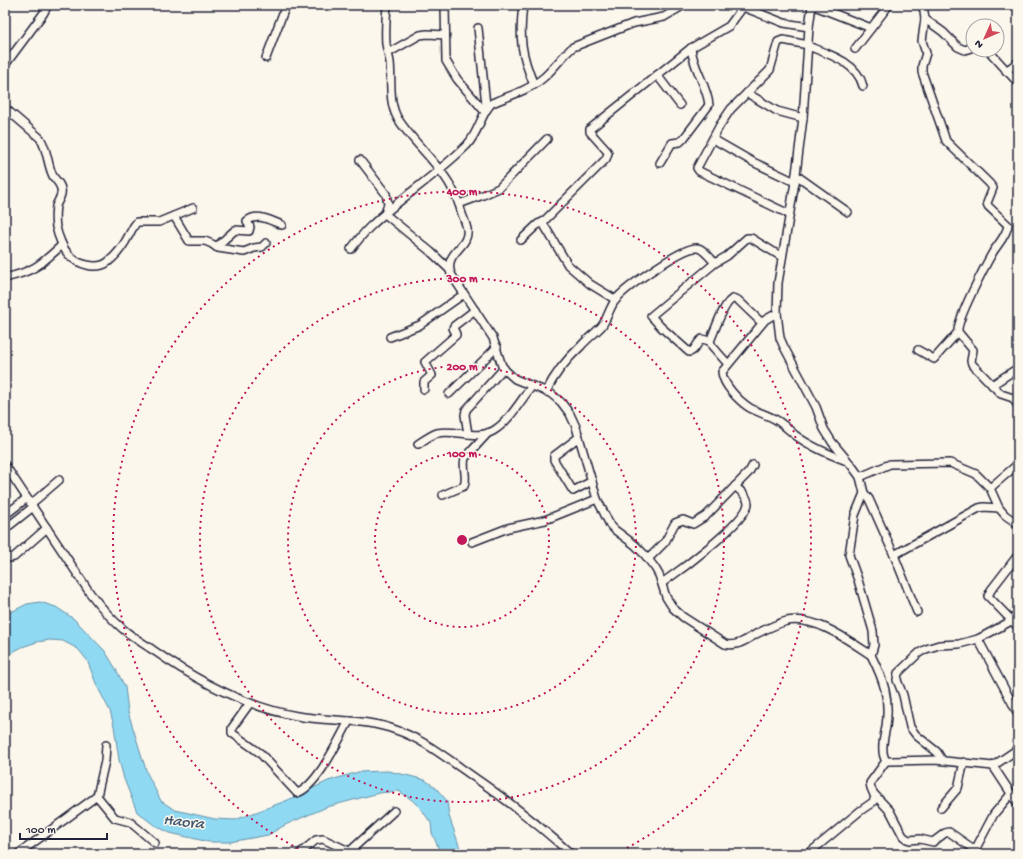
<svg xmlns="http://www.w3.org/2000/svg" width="1023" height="859" viewBox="0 0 1023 859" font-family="'Gochi Hand',sans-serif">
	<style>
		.water { fill: #90d9f2; stroke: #6490a9 }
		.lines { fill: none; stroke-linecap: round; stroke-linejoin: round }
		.minor-casing { stroke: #22223b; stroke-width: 10 }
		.minor { stroke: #fbf7ec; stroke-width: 7 }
		.ring { fill: none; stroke: #c2185b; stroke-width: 2; stroke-dasharray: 2 4 }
		.labels { text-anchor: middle; stroke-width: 3; stroke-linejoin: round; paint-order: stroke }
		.water-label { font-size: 16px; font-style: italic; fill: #435972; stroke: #fbf7ec }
		.centre { fill: #c2185b; stroke: #fbf7ec; stroke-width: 2 }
		.ring-label { font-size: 12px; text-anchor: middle; font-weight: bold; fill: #c2185b; stroke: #fbf7ec; stroke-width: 3; stroke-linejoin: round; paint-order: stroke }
	</style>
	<rect width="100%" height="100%" fill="#fbf7ec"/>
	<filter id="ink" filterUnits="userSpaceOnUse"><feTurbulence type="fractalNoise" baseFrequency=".025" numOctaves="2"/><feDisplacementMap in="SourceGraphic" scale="8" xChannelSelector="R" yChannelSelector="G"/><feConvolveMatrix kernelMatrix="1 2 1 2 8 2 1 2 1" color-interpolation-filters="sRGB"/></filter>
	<g filter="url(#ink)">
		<path class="water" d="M40,602L56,607L74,619L105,651L116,669L125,687L128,712L147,773L161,801L175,810L215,819L235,820L288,800L328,781L358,772L388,771L410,776L425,780L436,788L447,801L449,816L462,854H441L432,833L431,823L421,809L412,800L399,791L379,793L327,807L285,825L268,835L230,842H209L170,833L154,825L137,812L124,779L119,760L114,726L110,711L97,686L87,660L78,649L63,641L50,640L37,642L22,647L11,653L5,663V615L27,604Z"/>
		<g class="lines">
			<g class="minor-casing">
				<g id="minor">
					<path d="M387,5C386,18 385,31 386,44C387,50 389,56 390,62C392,81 388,102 398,119C413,142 435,160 449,183C455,193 459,203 462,214C464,219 466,224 467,229C470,248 443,252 451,274L493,338L502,366L505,370L515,379L550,393L561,402L570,414L576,427L597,499L610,525L615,530L635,545L645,555L655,568L659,575L666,597L673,608L683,617L725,644C737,647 746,640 756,634C766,629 776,624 787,621C816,616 848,640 871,655"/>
					<path d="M445,5L446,61L457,79L485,112"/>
					<path d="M523,5C519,38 521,54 534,85"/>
					<path d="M738,5L784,23L809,27"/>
					<path d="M812,5L809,27L803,118L795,182L778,283L777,313L780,338L784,347L816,407L824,429L832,442L852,466L860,477L864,493L855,515L849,555L858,580L873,631L874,645L871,655C884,681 890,697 886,727C884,737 880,752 886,761H892L935,760L993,766L1018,749"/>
					<path d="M812,5L871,28"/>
					<path d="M923,5L925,19L922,41L926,53L922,66V72L943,132L946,141L951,146L989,183L993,188L987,203L988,206L1008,225C1007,235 998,244 993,252C986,264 956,321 958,332L973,350L971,361L972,364L1001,394L1013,398L1018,406"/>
					<path d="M925,19L943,32L958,47L965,50L973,47"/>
					<path d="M478,28L486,105L487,108"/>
					<path d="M808,46C828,54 857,62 863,86"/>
					<path d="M855,49L889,5"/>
					<path d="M988,50L1018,83"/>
					<path d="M388,53L420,35L427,34L445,35"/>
					<path d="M266,58L286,5"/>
					<path d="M5,65L43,14L48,5"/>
					<path d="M1006,71L1018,62"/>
					<path d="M657,75L680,105"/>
					<path d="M747,93L777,111L803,118"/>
					<path d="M5,108L40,138C48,150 47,164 53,176C56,181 60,183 61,189C63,195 58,200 56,206C55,213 55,221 56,227C58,236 63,249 69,255C78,265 98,270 108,262C117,255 124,245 129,235C132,230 133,226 137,222H159L193,208"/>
					<path d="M713,139L753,162L795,182"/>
					<path d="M360,160L386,194L388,204L385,214L431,252L449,269"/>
					<path d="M660,163L672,143L680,142L684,138L709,105C707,85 693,68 691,48"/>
					<path d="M796,175L848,212"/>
					<path d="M459,204L483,195L499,188L547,139"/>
					<path d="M789,214L705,174L699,171L697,168L720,125L731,109L770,70L778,42L783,40L808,45"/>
					<path d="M174,216L189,241H205L212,244L218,248L244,252L254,248L262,247L266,243"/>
					<path d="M521,240L538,224L543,222"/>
					<path d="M216,247L235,230L249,231L250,227L247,221C257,212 271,221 282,225"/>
					<path d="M351,249C358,240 365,231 373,224C403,196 438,174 467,145C479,132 481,113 492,103C509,96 529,90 543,78C554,69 562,56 573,47L634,23L664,17L684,5"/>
					<path d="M5,278C35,271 40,265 62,245"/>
					<path d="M616,300L590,284L568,265L544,225V221L606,159L608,153L607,151L590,132V129L691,48L729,26L743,7"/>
					<path d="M777,313L765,320L722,372C723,385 739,401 750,408C759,413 769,415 778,421C784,425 789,430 795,435C811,447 828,454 847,461"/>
					<path d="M390,337L420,325L464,294"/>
					<path d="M710,341L702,339C697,342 695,352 689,352L661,327L651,316L715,263"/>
					<path d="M918,350L934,359L958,332"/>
					<path d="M728,364L712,346L710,341C714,333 724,301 733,299C735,298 738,300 739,301L762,323"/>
					<path d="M992,385L1018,368"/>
					<path d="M424,389V382L432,375L425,362L456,335V334L453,328L454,326L475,310"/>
					<path d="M546,392C554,375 567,359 581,346C587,339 595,333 601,327C608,319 609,307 617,298C627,287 684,246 697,248C703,248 711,259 715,263L727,256L747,238H751L782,257"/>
					<path d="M449,394L497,347"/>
					<path d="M468,434L465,415L466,410L504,368"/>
					<path d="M579,437L554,456V460L573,491L592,481"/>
					<path d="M418,444C424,440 431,435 437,433C456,429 476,440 493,431C508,423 521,400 532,386"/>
					<path d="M5,465L90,593C100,606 110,618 123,629C132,637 143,643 153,650C196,680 245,707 297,716C330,722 365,718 396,730C420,738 441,754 461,768C499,794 537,823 571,854"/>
					<path d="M860,477L890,464L950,463L976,474L990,488L1018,464"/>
					<path d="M990,488L999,508"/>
					<path d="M864,493L869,499L894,555L917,612"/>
					<path d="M443,495L464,486C468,477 462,467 465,458L488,433"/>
					<path d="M31,504L59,480"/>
					<path d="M5,515L27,498"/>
					<path d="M5,529L33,507"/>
					<path d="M472,542L508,528L545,520L597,499"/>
					<path d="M894,555L979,508L984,507L999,508L1005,515L1018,524"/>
					<path d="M1018,555L991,590L988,596L1018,627"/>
					<path d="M5,556L9,558L14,557L47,528"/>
					<path d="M648,559L665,542L675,523L683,520L693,524L706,516L749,472L753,465"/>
					<path d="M662,583C678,572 748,521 748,503C747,495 740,491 735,486"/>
					<path d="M978,639L1018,714"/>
					<path d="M250,703L232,728V733L260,753L297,793C317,787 339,739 349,721"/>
					<path d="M942,760L937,752L916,735L910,727L903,695L897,680L898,673L919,653L926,649L939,645L959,644L978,639L1013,620"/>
					<path d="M993,766L1018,804"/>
					<path d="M874,794L890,811L903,836L907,839L910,840L920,839L933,842L945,833L949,832L975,850L994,814L1011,794"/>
					<path d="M97,796L115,818L130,822L155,843"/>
					<path d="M941,808L958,788L964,762"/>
					<path d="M350,851L394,811"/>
					<path d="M18,854L97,796L105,761L106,745"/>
					<path d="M299,854L316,840L323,839L355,854"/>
					<path d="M808,854L860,811L873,802L875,797L871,788L870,783L886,761"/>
				</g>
			</g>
			<use href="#minor" class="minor"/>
		</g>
	</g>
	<g class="ring">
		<circle cx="462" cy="540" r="87"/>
		<circle cx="462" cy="540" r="174"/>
		<circle cx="462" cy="540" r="262"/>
		<path d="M309 854A349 349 0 1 1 615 854"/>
	</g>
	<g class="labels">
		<g class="water-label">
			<text transform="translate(184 820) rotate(6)" y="6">Haora</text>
		</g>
	</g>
	<circle cx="462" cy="540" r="6" class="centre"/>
	<g class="ring-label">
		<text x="462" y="195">400 m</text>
		<text x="462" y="282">300 m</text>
		<text x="462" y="370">200 m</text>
		<text x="462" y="457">100 m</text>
	</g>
	<rect width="1023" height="859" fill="none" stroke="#fbf7ec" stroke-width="20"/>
	<rect x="10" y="10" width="1003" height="839" fill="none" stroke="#22223b" stroke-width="1.5" filter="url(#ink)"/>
	<g transform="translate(985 38) rotate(225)"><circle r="19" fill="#fbf7ec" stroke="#a4a2a5"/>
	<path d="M0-3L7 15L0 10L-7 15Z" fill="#d1495b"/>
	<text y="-6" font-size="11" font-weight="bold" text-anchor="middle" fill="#22223b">N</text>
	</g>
	<path d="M20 833v6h87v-6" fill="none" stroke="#22223b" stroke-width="2"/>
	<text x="26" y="833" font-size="12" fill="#22223b" stroke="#fbf7ec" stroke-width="3" paint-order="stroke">100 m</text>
</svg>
